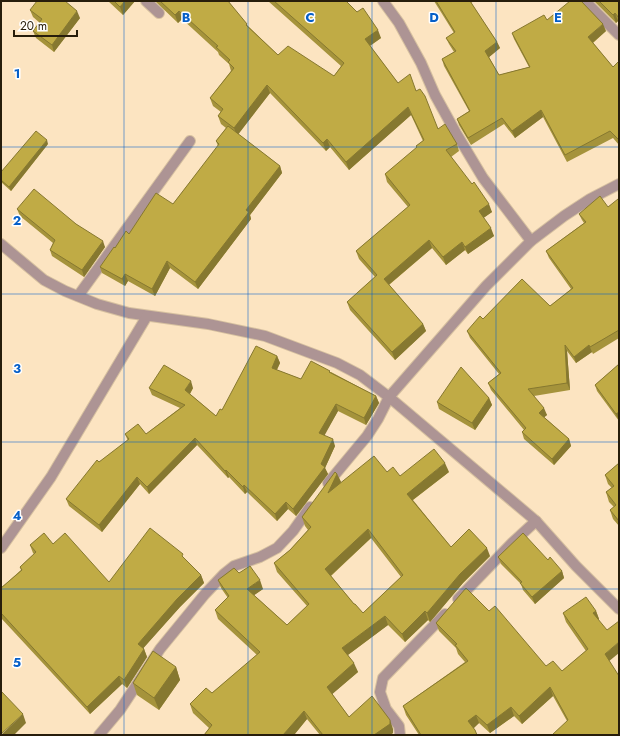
<svg xmlns="http://www.w3.org/2000/svg" width="620" height="736" viewBox="0 0 620 736" font-family="Jost,sans-serif">
	<style>
		.lines { fill: none; stroke-linecap: round; stroke-linejoin: round }
		.minor-casing { stroke: #d6c0a0; stroke-width: 12 }
		.minor { stroke: #ad9494; stroke-width: 10 }
		.wall { fill: #a5933b; fill-rule: evenodd }
		.shaded-wall { fill: #867830 }
		.building { fill: #c0ab45; stroke: #867830; fill-rule: evenodd }
		.grid { fill: none; stroke: #065fc8; stroke-width: 1; stroke-opacity: 0.55 }
		.grid-label { font-size: 13px; text-anchor: middle; font-weight: bold; fill: #065fc8; stroke: #fff; stroke-width: 3; stroke-linejoin: round; paint-order: stroke }
	</style>
	<rect width="100%" height="100%" fill="#fce4c1"/>
	<g class="lines">
		<g class="minor-casing">
			<g id="minor">
				<path d="M146,1L159,13"/>
				<path d="M383,1L399,23L421,63L435,95L456,133L483,178L531,241"/>
				<path d="M585,1L619,35"/>
				<path d="M1,244L44,280L65,291L97,304L129,313L208,324L265,336L337,363L360,375L389,397L536,521L576,566L619,609"/>
				<path d="M78,296L190,141"/>
				<path d="M328,483L367,436L378,419L389,397L486,286L531,241L564,216L590,199L619,184"/>
				<path d="M1,548L51,477L147,316"/>
				<path d="M458,599L512,543L536,521"/>
				<path d="M99,735L120,710L160,649L205,594L224,574L234,566L260,557L277,548L293,531L310,507"/>
				<path d="M400,735L399,726L386,709L380,692L383,678L445,614"/>
			</g>
		</g>
		<use href="#minor" class="minor"/>
	</g>
	<g class="wall">
		<path d="M108,1H135L123,15Z"/>
		<path d="M155,1H228L248,26L278,55L334,76L341,66L268,1H346L381,38L370,46L398,83L416,91L438,129L457,144L459,151L451,157L492,212L483,218L494,236L468,254L465,250L446,265L432,248L389,285L423,324L426,331L395,360L350,310L347,302L375,277L359,259L356,251L408,207L387,182L385,174L417,148L416,146L423,141L411,115L349,170L330,147L326,151L270,93L238,134L280,166L282,173L250,215L251,219L198,289L170,268L155,296L128,281L125,286L102,273L100,267L115,248L129,234L173,204L218,146L216,141L226,128L221,124L218,116L221,112L213,106L210,98L231,71L229,64L219,55L218,52L182,19L178,23Z"/>
		<path d="M434,1H474L471,3L497,42L500,48L489,57L499,75L529,67L514,39L512,33L547,20L606,31L593,43L613,67L619,61V145L613,138L567,162L543,117L515,138L504,124L471,145L459,125L457,119L469,111L444,66L442,59L454,52L449,44L446,38L454,33Z"/>
		<path d="M594,1H619V22L618,21L616,23Z"/>
		<path d="M30,10L80,18L54,52L36,38L33,31L40,23L33,17Z"/>
		<path d="M48,144L11,191L1,182V172Z"/>
		<path d="M619,200V338L593,354L592,352L576,363L567,351L570,390L534,396L547,415L544,417L569,439L571,446L554,465L524,439L522,432L524,430L491,390L488,383L499,374L470,338L467,331L483,319L550,306L571,289L549,258L546,251L584,223L582,220L579,214L608,207Z"/>
		<path d="M17,209L76,224L105,247L84,277L52,256L50,250L53,243L20,216Z"/>
		<path d="M277,356L280,363L277,370L301,379L331,372L376,396L379,403L366,425L338,411L324,435L335,446L325,468L328,474L296,516L288,509L277,521L247,492L245,494L229,477L228,478L197,445L149,494L140,484L102,532L69,506L66,499L99,462L128,441L125,434H146L180,408L152,395L149,388H193L190,394L216,416Z"/>
		<path d="M619,364V421L597,391L595,385Z"/>
		<path d="M489,398L492,405L475,430L439,409L437,402Z"/>
		<path d="M619,463V526L613,519L610,510L614,507L609,502L606,492L612,488L608,484L605,475Z"/>
		<path d="M387,472L400,476L449,472L413,500L451,547L490,556L463,583L430,622L428,620L405,642L388,625L348,655L358,672L332,694L349,717L393,729V733L390,735H320L307,719L294,735H204L209,728L193,713L190,704L212,693L257,655L218,619L215,610L228,598L221,588L218,580L239,573L263,589L254,595L287,625L307,606L277,572L274,563L290,550L308,530L305,526L302,517L337,474L341,482L340,483ZM371,538L401,577L363,613L354,604L331,576Z"/>
		<path d="M53,544L109,582L185,560L201,575L204,583L180,607L143,648L144,649L147,657L127,688L122,684L90,714L1,618V588L21,570L20,567L34,554L33,553L30,545Z"/>
		<path d="M498,557L548,560L562,571L564,578L535,604L523,590L521,584L501,564Z"/>
		<path d="M489,611L546,666L562,671L586,651L566,622L563,613L596,611L599,619L598,620L609,661L567,721L553,696L522,724L514,716L490,733L479,723L473,728L477,735H419L406,715L403,706L465,662L458,654L456,648L439,631L436,623Z"/>
		<path d="M176,667L180,680L159,710L137,695L133,683Z"/>
	</g>
	<g class="shaded-wall">
		<path d="M125,1H135L123,15L120,7Z"/>
		<path d="M77,11L80,18L54,52L52,45Z"/>
		<path d="M179,11L182,19L178,23L175,15Z"/>
		<path d="M615,13L618,21L616,23L613,15Z"/>
		<path d="M603,24L606,31L591,44L588,37Z"/>
		<path d="M378,30L381,38L368,47L365,39Z"/>
		<path d="M497,42L500,48L488,58L485,51Z"/>
		<path d="M267,85L270,93L237,136L234,128Z"/>
		<path d="M408,107L411,115L349,170L346,162Z"/>
		<path d="M541,110L543,117L515,138L512,131Z"/>
		<path d="M327,139L330,147L326,151L323,143Z"/>
		<path d="M47,140L48,144L11,191L9,187Z"/>
		<path d="M280,166L282,173L250,215L251,219L198,289L195,282L246,210Z"/>
		<path d="M489,204L492,212L482,219L479,211Z"/>
		<path d="M491,228L494,236L468,254L465,247Z"/>
		<path d="M429,240L432,248L386,287L384,279Z"/>
		<path d="M103,241L105,247L84,277L82,270Z"/>
		<path d="M462,242L465,250L446,265L443,257Z"/>
		<path d="M167,261L170,268L155,296L152,289Z"/>
		<path d="M125,274L128,281L125,286L122,279Z"/>
		<path d="M423,324L426,331L395,360L392,352Z"/>
		<path d="M565,345L567,351L570,390L567,383Z"/>
		<path d="M589,345L592,352L576,363L574,357Z"/>
		<path d="M277,356L280,363L274,375L272,368Z"/>
		<path d="M191,381L193,388L188,397L185,390Z"/>
		<path d="M376,396L379,403L366,425L364,418Z"/>
		<path d="M489,398L492,405L475,430L472,423Z"/>
		<path d="M336,404L338,411L322,440L319,433Z"/>
		<path d="M544,408L547,415L541,420L539,413Z"/>
		<path d="M619,412V421L616,414Z"/>
		<path d="M195,438L197,445L149,494L147,487Z"/>
		<path d="M333,439L335,446L325,468L328,474L296,516L293,509L321,464Z"/>
		<path d="M569,439L571,446L554,465L552,459Z"/>
		<path d="M445,463L449,472L410,502L407,494Z"/>
		<path d="M226,470L229,477L228,478L225,471Z"/>
		<path d="M337,474L341,482L331,502L328,493Z"/>
		<path d="M137,477L140,484L102,532L99,525Z"/>
		<path d="M244,485L247,492L245,494L243,487Z"/>
		<path d="M286,502L288,509L277,521L275,514Z"/>
		<path d="M368,529L371,538L328,578L325,569Z"/>
		<path d="M487,548L490,556L463,583L430,622L427,613L460,574Z"/>
		<path d="M562,571L564,578L535,604L532,597Z"/>
		<path d="M201,575L204,583L180,607L140,652L138,644L177,599Z"/>
		<path d="M260,580L263,589L250,598L247,589Z"/>
		<path d="M425,611L428,620L405,642L402,634Z"/>
		<path d="M596,611L599,619L596,622L593,613Z"/>
		<path d="M385,616L388,625L345,657L342,648Z"/>
		<path d="M619,642V653L608,662L605,654Z"/>
		<path d="M144,649L147,657L127,688L124,680Z"/>
		<path d="M354,663L358,672L330,696L327,687Z"/>
		<path d="M176,667L180,680L159,710L154,698Z"/>
		<path d="M119,676L122,684L90,714L87,707Z"/>
		<path d="M550,687L553,696L522,724L519,716Z"/>
		<path d="M511,707L514,716L490,733L487,725Z"/>
		<path d="M304,711L307,719L294,735H283Z"/>
		<path d="M23,714L26,723L14,735H1Z"/>
		<path d="M476,715L479,723L472,730L468,721Z"/>
		<path d="M390,720L393,729V733L390,735H374Z"/>
	</g>
	<g class="building">
		<path d="M37,1H65L77,11L52,45L33,31L42,19L30,10Z"/>
		<path d="M114,1H125L120,7Z"/>
		<path d="M160,1H228L247,24L246,25L278,55L288,46L334,76L344,63L274,1H346L357,12L363,8L378,30L365,39L398,83L410,74L416,91L420,89L425,96L438,129L445,124L457,144L446,150L472,184L474,182L489,204L479,211L491,228L465,247L462,242L443,257L429,240L384,279L423,324L392,352L347,302L377,275L356,251L410,205L385,174L417,147L416,146L424,140L408,107L346,162L327,139L323,143L267,85L234,128L218,116L223,109L210,98L234,68L228,62L230,60L216,47L218,46L179,11L175,15Z"/>
		<path d="M436,1H470L497,42L485,51L499,75L530,67L512,33L544,15L547,20L570,1H581L603,24L588,37L613,67L619,61V140L610,131L565,155L541,110L512,131L502,118L468,138L457,119L470,111L442,59L456,51L446,38L455,32Z"/>
		<path d="M599,1H619V18L615,13L613,15Z"/>
		<path d="M228,126L280,166L246,210L249,212L195,282L167,261L152,289L125,274L122,279L100,267L114,247L115,248L126,231L129,234L156,193L173,204L219,144L216,141Z"/>
		<path d="M36,131L47,140L9,187L1,180V172Z"/>
		<path d="M34,189L76,224L103,241L82,270L50,250L55,240L17,209Z"/>
		<path d="M600,196L608,207L618,199L619,200V330L590,347L589,345L574,357L565,345L567,383L528,389L544,408L539,413L569,439L552,459L522,432L526,428L488,383L501,373L467,331L480,316L483,319L522,279L550,306L573,288L546,251L586,222L579,214Z"/>
		<path d="M256,346L277,356L272,368L301,379L311,361L330,371L329,372L376,396L364,418L336,404L319,433L333,439L321,464L325,467L293,509L286,502L275,514L244,485L243,487L226,470L225,471L195,438L147,487L137,477L99,525L66,499L97,460L99,462L129,439L125,434L138,424L146,434L185,405L149,388L164,365L191,381L185,390L216,416L220,409L222,410Z"/>
		<path d="M619,364V412L616,414L595,385Z"/>
		<path d="M461,367L489,398L472,423L437,402Z"/>
		<path d="M434,449L445,463L407,494L451,547L469,529L487,548L460,574L427,613L425,611L402,634L385,616L342,648L354,663L327,687L349,717L372,696L390,720V724L374,735H323L304,711L283,735H204L212,725L190,704L206,688L212,693L260,652L215,610L229,596L218,580L234,568L239,573L250,566L260,580L247,589L287,625L309,604L274,563L290,550L311,527L302,517L335,472L337,474L328,493L374,456L387,472L393,467L400,476ZM368,529L403,575L363,613L355,604H354L325,569Z"/>
		<path d="M619,463V521L610,510L616,505L606,492L614,486L605,475Z"/>
		<path d="M150,528L183,554L182,556L201,575L177,599L138,644L144,649L124,680L119,676L87,707L1,613V588L22,570L20,567L36,552L30,545L44,533L53,544L65,533L109,582Z"/>
		<path d="M523,533L548,560L550,557L562,571L532,597L520,583L522,582L498,557Z"/>
		<path d="M466,588L489,611L495,606L546,666L553,661L562,671L588,649L563,613L586,597L596,611L593,613L607,630L619,621V642L605,654L619,676V735H552L568,720L550,687L519,716L511,707L487,725L476,715L468,721L475,730L477,735H421L403,706L468,661L455,645L457,644L436,623Z"/>
		<path d="M153,651L176,667L154,698L133,683Z"/>
		<path d="M1,691L23,714L1,734Z"/>
	</g>
	<path class="grid" d="M124,1V735M248,1V735M372,1V735M496,1V735M1,147H619M1,294H619M1,442H619M1,589H619"/>
	<g class="grid-label">
		<text x="186" y="22">B</text>
		<text x="310" y="22">C</text>
		<text x="434" y="22">D</text>
		<text x="558" y="22">E</text>
		<text x="17" y="78">1</text>
		<text x="17" y="225">2</text>
		<text x="17" y="373">3</text>
		<text x="17" y="520">4</text>
		<text x="17" y="667">5</text>
	</g>
	<rect width="620" height="736" fill="none" stroke="#271d0b" stroke-width="4"/>
	<path d="M14 30v6h63v-6" fill="none" stroke="#271d0b" stroke-width="2"/>
	<text x="20" y="30" font-size="12" fill="#271d0b" stroke="#ffffff" stroke-width="3" paint-order="stroke">20 m</text>
</svg>
